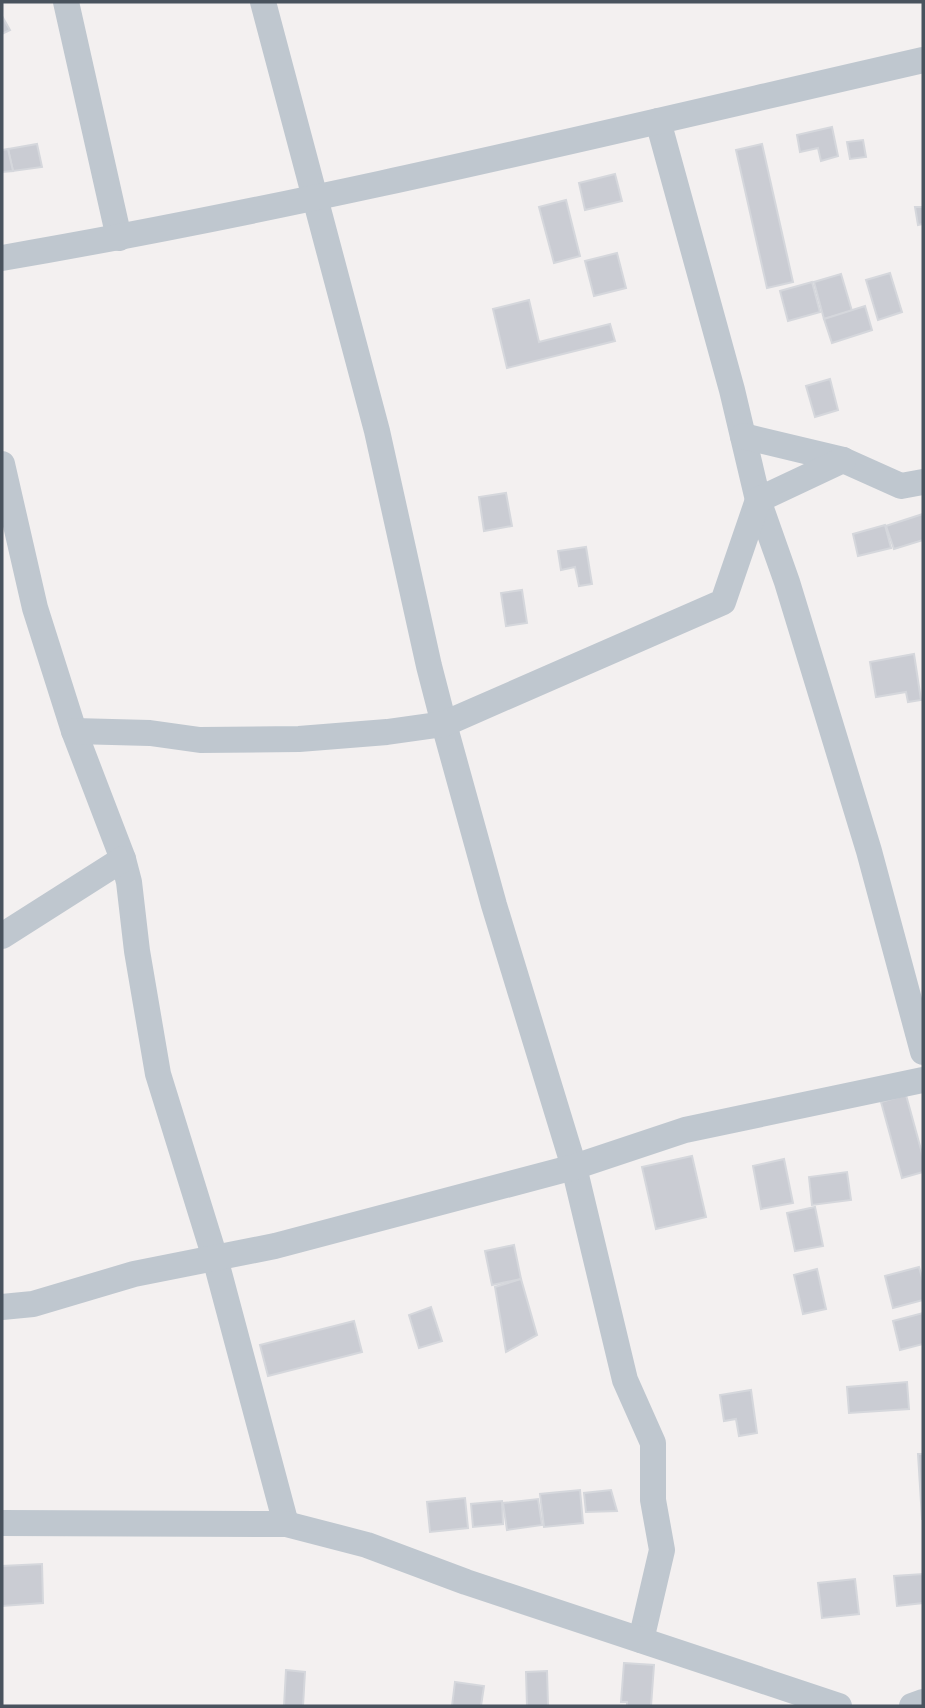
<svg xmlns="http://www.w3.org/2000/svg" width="925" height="1708" viewBox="0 0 925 1708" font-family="Roboto,sans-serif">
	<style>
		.building { fill: #caccd3; stroke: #d5d7dc; stroke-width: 2 }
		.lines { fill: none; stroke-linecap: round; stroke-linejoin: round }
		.street { stroke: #bfc7cf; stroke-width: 26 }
	</style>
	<rect width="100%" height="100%" fill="#f3f0f0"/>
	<g class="building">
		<path d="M2,16L10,30L2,34Z"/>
		<path d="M832,127L838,156L821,161L818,148L800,152L797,135Z"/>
		<path d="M863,140L866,157L850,159L847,142Z"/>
		<path d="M37,144L42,167L13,171L8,149Z"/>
		<path d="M762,144L793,282L767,288L736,150Z"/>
		<path d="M8,149L13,171L2,172V150Z"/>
		<path d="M615,174L622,201L585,210L579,183Z"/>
		<path d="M566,200L580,256L554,263L539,207Z"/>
		<path d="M915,207H923V224L918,225Z"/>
		<path d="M617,253L626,288L594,296L585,261Z"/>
		<path d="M890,273L902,312L878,320L866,280Z"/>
		<path d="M841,274L852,311L824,319L814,282Z"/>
		<path d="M812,282L820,312L788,321L780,291Z"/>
		<path d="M529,300L539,342L610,324L615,341L507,368L493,309Z"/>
		<path d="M865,306L872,330L832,343L824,319Z"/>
		<path d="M830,379L838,410L815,417L806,386Z"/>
		<path d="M506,493L512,526L484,531L479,497Z"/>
		<path d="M923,514V540L894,549L886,526Z"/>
		<path d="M885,525L891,548L858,556L853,534Z"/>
		<path d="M586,547L592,584L579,586L575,567L561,570L558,551Z"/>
		<path d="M522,590L527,623L506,626L501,593Z"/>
		<path d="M914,654L921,700L908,702L906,692L876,697L870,662Z"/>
		<path d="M906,1095L923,1157V1172L902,1178L881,1102Z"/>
		<path d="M692,1156L706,1217L656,1229L642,1167Z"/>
		<path d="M784,1159L793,1203L761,1209L753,1166Z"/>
		<path d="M847,1172L851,1200L812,1205L809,1177Z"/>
		<path d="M815,1207L823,1246L795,1251L787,1213Z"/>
		<path d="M514,1245L521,1279L492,1285L485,1251Z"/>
		<path d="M919,1267L923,1281V1300L893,1308L885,1276Z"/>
		<path d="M817,1269L826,1309L803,1314L794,1275Z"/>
		<path d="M521,1279L537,1335L506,1352L495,1287Z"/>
		<path d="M431,1307L442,1341L419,1348L409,1315Z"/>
		<path d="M923,1313V1344L900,1350L893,1321Z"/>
		<path d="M354,1321L362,1352L268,1376L260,1345Z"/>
		<path d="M907,1382L909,1409L849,1413L847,1387Z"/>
		<path d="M751,1390L757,1433L739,1436L736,1419L724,1421L720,1395Z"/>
		<path d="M918,1454H923V1519H922Z"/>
		<path d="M580,1490L583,1523L544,1527L540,1494Z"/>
		<path d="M611,1490L617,1511L586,1512L584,1493Z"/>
		<path d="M465,1498L468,1528L430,1532L427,1502Z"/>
		<path d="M538,1499L542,1525L507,1530L503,1503Z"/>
		<path d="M502,1501L503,1524L473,1527L471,1504Z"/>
		<path d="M42,1564L43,1603L2,1606V1566Z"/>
		<path d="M923,1574V1603L897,1606L894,1576Z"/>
		<path d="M855,1579L859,1614L822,1618L818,1583Z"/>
		<path d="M624,1663L654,1665L651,1706H627V1702H621Z"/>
		<path d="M286,1670L305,1672L303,1706H284Z"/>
		<path d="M547,1671L548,1706H527L526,1672Z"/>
		<path d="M455,1682L484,1686L481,1706H452Z"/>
	</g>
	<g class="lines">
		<g class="street">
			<path d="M66,2L119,238"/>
			<path d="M263,2L377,431L429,666L444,724L494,905L574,1167L625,1380L653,1443V1500L662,1550L641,1640"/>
			<path d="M658,121L732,390L758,500L787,582L827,713L869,851L923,1052"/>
			<path d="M2,258C311,205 617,130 923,60"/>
			<path d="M743,436L843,460L901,486L923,482"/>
			<path d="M2,464L35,608L74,731L123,859L129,882L137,951L158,1074L215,1258L286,1524"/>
			<path d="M74,731L150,733L200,740L299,739L387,732L444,724L723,602L758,500L843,460"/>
			<path d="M2,936L123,859"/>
			<path d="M2,1307L33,1304L134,1274L275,1246L574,1167L685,1130L923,1080"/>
			<path d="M2,1523L286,1524L367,1545L466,1582L839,1706"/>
			<path d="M912,1706L923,1702"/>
		</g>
	</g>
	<rect width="925" height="1708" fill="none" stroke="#49535e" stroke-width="7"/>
</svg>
